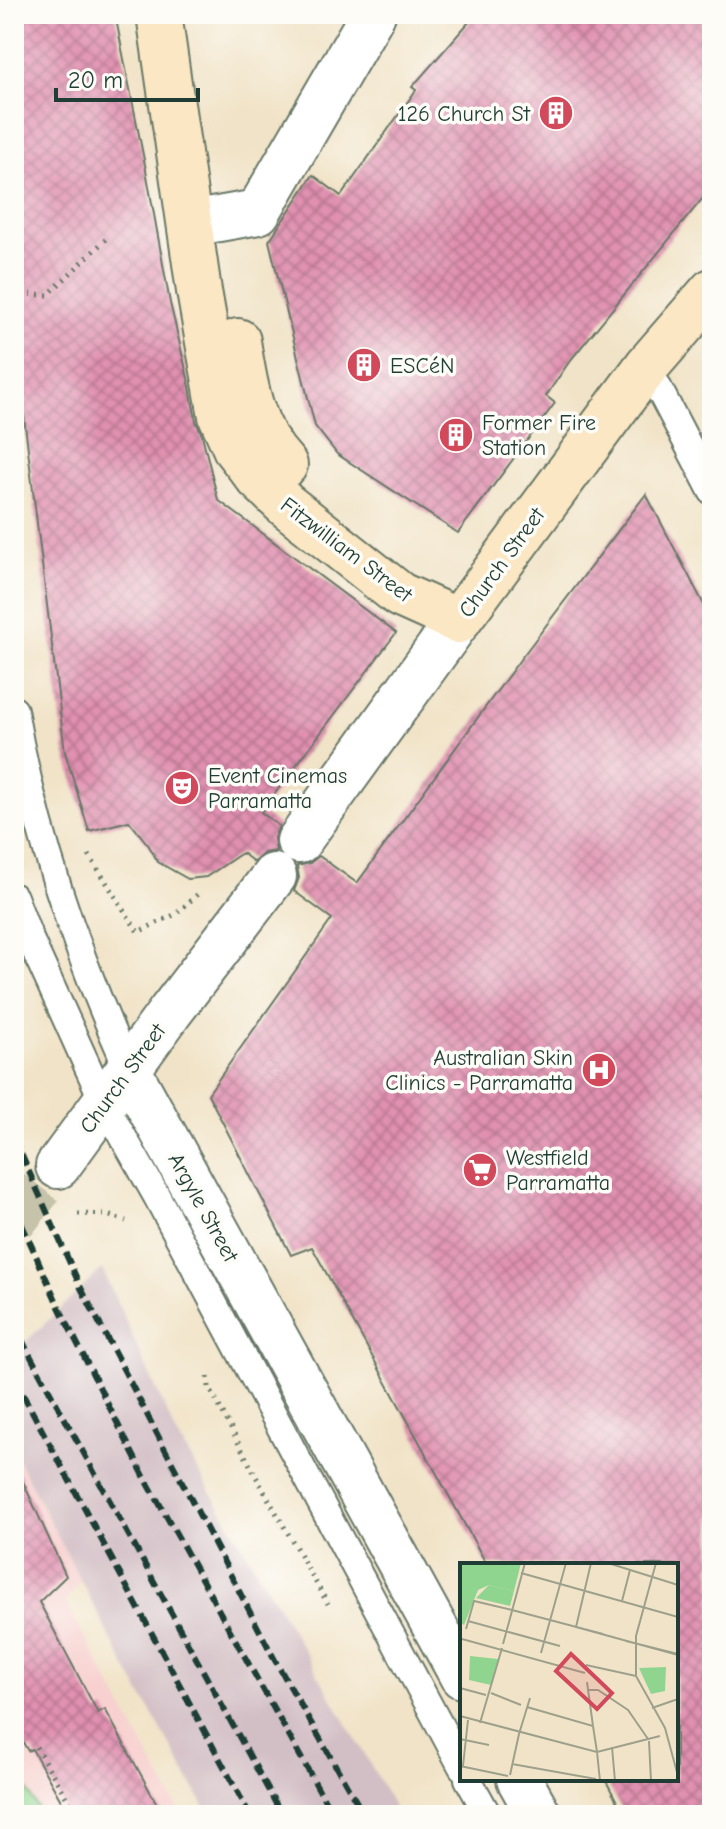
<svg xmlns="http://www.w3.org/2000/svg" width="726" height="1829" viewBox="0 0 726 1829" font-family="'Comic Neue',sans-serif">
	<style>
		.built { fill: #f7d0cf }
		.railway { fill: #d2bec5 }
		.park { fill: url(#park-crowns); stroke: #578962; stroke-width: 2 }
		.building { fill: url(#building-cross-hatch) }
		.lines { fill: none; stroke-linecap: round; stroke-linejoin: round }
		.street-tunnel { stroke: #c7c2aa; stroke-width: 44; stroke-dasharray: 44 22; stroke-linecap: butt }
		.lane-casing { stroke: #687767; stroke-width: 30 }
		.street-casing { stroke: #687767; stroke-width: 48 }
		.secondary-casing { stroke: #687767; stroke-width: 48 }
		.path { stroke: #687767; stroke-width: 5; stroke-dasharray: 2 6; stroke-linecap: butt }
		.lane { stroke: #fff; stroke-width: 26 }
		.street { stroke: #fff; stroke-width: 44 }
		.secondary { stroke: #fbe7c3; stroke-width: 44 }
		.rail { stroke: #1f3d34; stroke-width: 6; stroke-dasharray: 12 6; stroke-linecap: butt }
		.labels { text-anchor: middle; stroke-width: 7; stroke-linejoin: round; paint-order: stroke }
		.poi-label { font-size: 22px; fill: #1f3d34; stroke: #fdfcf7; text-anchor: start }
		.street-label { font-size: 22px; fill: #1f3d34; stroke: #fdfcf7 }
		.inset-road { fill: none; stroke: #9da18c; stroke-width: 2 }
		.view { fill: #d1495b; fill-opacity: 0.15; stroke: #d1495b; stroke-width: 4 }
		.inset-edge { fill: none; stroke: #1f3d34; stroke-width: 4 }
	</style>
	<defs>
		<pattern id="park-crowns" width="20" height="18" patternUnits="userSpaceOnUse" patternTransform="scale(2)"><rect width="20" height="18" fill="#8fd58f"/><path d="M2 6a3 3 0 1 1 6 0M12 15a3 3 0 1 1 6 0" fill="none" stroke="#74ae76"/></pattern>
		<pattern id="building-cross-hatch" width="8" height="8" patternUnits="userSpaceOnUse" patternTransform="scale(2)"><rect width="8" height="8" fill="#e190b0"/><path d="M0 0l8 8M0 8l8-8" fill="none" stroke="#b67790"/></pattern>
	</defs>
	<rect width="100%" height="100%" fill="#fdfcf7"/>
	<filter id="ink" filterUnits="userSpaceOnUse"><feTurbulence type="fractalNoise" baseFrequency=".0125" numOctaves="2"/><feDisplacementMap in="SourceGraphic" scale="16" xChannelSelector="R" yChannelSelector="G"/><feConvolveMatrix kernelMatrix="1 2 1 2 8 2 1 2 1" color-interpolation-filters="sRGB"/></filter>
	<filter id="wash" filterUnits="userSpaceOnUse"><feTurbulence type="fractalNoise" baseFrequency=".006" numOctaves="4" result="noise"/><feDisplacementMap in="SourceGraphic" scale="32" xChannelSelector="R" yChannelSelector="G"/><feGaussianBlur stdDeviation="1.8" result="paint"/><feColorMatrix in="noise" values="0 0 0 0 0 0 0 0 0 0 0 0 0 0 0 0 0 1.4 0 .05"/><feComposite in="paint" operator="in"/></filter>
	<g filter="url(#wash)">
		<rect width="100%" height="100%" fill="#f1e3c7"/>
		<path class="built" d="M14,1453L81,1581L65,1601L181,1815H43L14,1763Z"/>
		<path class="railway" d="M102,1269L176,1433L367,1758L398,1815H209L121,1658L14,1452V1353Z"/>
		<path class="park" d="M14,1765L41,1815H14Z"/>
		<g id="blocks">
			<g class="building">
				<path d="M14,14H115L146,170L170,303L190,387L196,421L202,435L218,500L396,633L261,812L279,826L274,838L276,851L264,853L254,862L242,853L206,877L188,879L158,862L149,846L129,821L89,831L65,752L14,335Z"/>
				<path d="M476,14H712V187L569,362L546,396L555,403L458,533L337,454L315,426L269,241L313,175L341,196L416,90L412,87Z"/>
				<path d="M646,494L712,620V1815H624L605,1779H676V1565H487L312,1247L291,1255L208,1094L332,919L294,891L299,878L297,866L310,863L319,856L357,883L519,661Z"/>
				<path d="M14,1462L66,1576L39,1602L98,1713L105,1709L163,1815H69L32,1749L28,1751L14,1727Z"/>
			</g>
		</g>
	</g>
	<g filter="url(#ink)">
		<use href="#blocks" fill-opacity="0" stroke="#687767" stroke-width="2"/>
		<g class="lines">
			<path class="street-tunnel" d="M14,1222L58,1166"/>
			<g class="lane-casing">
				<g id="lane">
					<path d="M647,366L712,491"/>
					<path d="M14,710C35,835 77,954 128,1069"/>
					<path d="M14,897L30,939L104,1103L156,1195L462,1767"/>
					<path d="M468,1779L488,1815"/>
				</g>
			</g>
			<g class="street-casing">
				<g id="street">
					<path d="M190,224L258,212L373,14"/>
					<path d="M299,841L458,621"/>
					<path d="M128,1069L462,1676"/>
					<path d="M58,1166L170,1012L274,876"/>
					<path d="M519,1779L539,1815"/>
				</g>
			</g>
			<g class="secondary-casing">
				<g id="secondary">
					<path d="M159,14L199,291L221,416L236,450L258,478L286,505L400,595L458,621"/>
					<path d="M238,341C245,387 252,431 285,465"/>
					<path d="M458,621L647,366L712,291"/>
				</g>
			</g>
			<g class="path">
				<path d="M14,294L48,295L107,238"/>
				<path d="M89,855L138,932L176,914L200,892"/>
				<path d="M78,1214L107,1215L126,1221"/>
				<path d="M208,1377L209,1387L260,1484L328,1604"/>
				<path d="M36,1747L71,1805"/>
			</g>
			<use href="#lane" class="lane"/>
			<use href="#street" class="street"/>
			<use href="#secondary" class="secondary"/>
			<g class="rail">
				<path d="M14,1138L81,1288L276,1662L364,1815"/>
				<path d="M14,1207L60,1309L144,1476L333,1815"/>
				<path d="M14,1322L25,1346L282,1815"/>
				<path d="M14,1378L250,1815"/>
			</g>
		</g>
	</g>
	<defs>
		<g id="building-disc" transform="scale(1.8)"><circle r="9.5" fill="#d1495b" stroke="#fdfcf7"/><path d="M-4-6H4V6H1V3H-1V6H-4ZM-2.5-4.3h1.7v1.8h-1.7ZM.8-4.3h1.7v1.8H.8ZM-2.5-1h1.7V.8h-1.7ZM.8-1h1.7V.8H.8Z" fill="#fff"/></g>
		<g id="theatre-disc" transform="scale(1.8)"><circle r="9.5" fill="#d1495b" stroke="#fdfcf7"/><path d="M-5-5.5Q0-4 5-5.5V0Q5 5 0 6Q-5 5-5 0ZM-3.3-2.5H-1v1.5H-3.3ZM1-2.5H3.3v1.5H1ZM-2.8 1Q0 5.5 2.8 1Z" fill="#fff"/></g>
		<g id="hospital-disc" transform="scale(1.8)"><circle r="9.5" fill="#d1495b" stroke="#fdfcf7"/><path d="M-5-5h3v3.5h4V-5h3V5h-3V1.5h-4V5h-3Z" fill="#fff"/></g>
		<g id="supermarket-disc" transform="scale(1.8)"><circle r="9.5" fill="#d1495b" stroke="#fdfcf7"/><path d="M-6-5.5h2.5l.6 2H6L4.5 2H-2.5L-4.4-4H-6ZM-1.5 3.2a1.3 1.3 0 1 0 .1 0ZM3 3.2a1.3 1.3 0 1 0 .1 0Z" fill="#fff"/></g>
	</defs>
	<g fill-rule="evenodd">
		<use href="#building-disc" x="556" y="113"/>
		<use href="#building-disc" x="364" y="365"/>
		<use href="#building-disc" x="456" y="435"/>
		<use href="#theatre-disc" x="182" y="788"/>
		<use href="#hospital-disc" x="599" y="1070"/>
		<use href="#supermarket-disc" x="480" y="1170"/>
	</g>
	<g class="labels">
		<g class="poi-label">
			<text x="530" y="121" text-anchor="end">126 Church St</text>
			<text x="390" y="373">ESCéN</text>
			<text x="482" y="430">Former Fire<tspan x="482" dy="25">Station</tspan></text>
			<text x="208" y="783">Event Cinemas<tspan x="208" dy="25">Parramatta</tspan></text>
			<text x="573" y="1065" text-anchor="end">Australian Skin<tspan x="573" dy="25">Clinics - Parramatta</tspan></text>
			<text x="506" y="1165">Westfield<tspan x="506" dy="25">Parramatta</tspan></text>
		</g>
		<g class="street-label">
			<text transform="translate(347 549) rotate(37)" y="8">Fitzwilliam Street</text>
			<text transform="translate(501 562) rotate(-54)" y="8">Church Street</text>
			<text transform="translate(122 1078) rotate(-54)" y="8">Church Street</text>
			<text transform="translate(204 1207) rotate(61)" y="8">Argyle Street</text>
		</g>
	</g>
	<g transform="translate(460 1563)">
		<rect width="218" height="218" fill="#f1e3c7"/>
		<path d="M10,93L38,96L31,122L9,117Z" fill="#8fd58f"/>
		<path d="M0,0H61L54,28L29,22L18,27L4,62L0,59ZM206,104L205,128L191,131L179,105Z" fill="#8fd58f"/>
		<path d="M39,7L57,12L53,27L30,21Z" fill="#8fd58f"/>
		<path d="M29,22L54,28L50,43L16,35Z" fill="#8fd58f"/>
		<path class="inset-road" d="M131,0L116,64L218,92M148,0L218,22M196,0L176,73V113L205,165L218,213M61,10L218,54M162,38L170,7M52,47L143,71M8,58L100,83M6,66L14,38L52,47M2,76L125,110M166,78L218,91M43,81L65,0M81,90L106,0M126,102L176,113M127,119L133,163M0,125L26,132M129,127H138L168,147L188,176M31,130L61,142M67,144L133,163L137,189L200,173M192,145L218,136M0,153L137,189L140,218M20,160L42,85M59,171L70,135M0,176L29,182M189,178L191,218M152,184L155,218M52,201L136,216M0,203L48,213M3,203L8,157M50,212L59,171"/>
		<path class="view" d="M111,91L152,130L137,146L96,108Z"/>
		<rect width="218" height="218" class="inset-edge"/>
	</g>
	<rect width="726" height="1829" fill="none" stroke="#fdfcf7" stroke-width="48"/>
	<path d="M56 88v12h142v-12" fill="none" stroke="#1f3d34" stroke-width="4"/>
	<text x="68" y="88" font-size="24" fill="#1f3d34" stroke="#fdfcf7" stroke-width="6" paint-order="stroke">20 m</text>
</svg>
